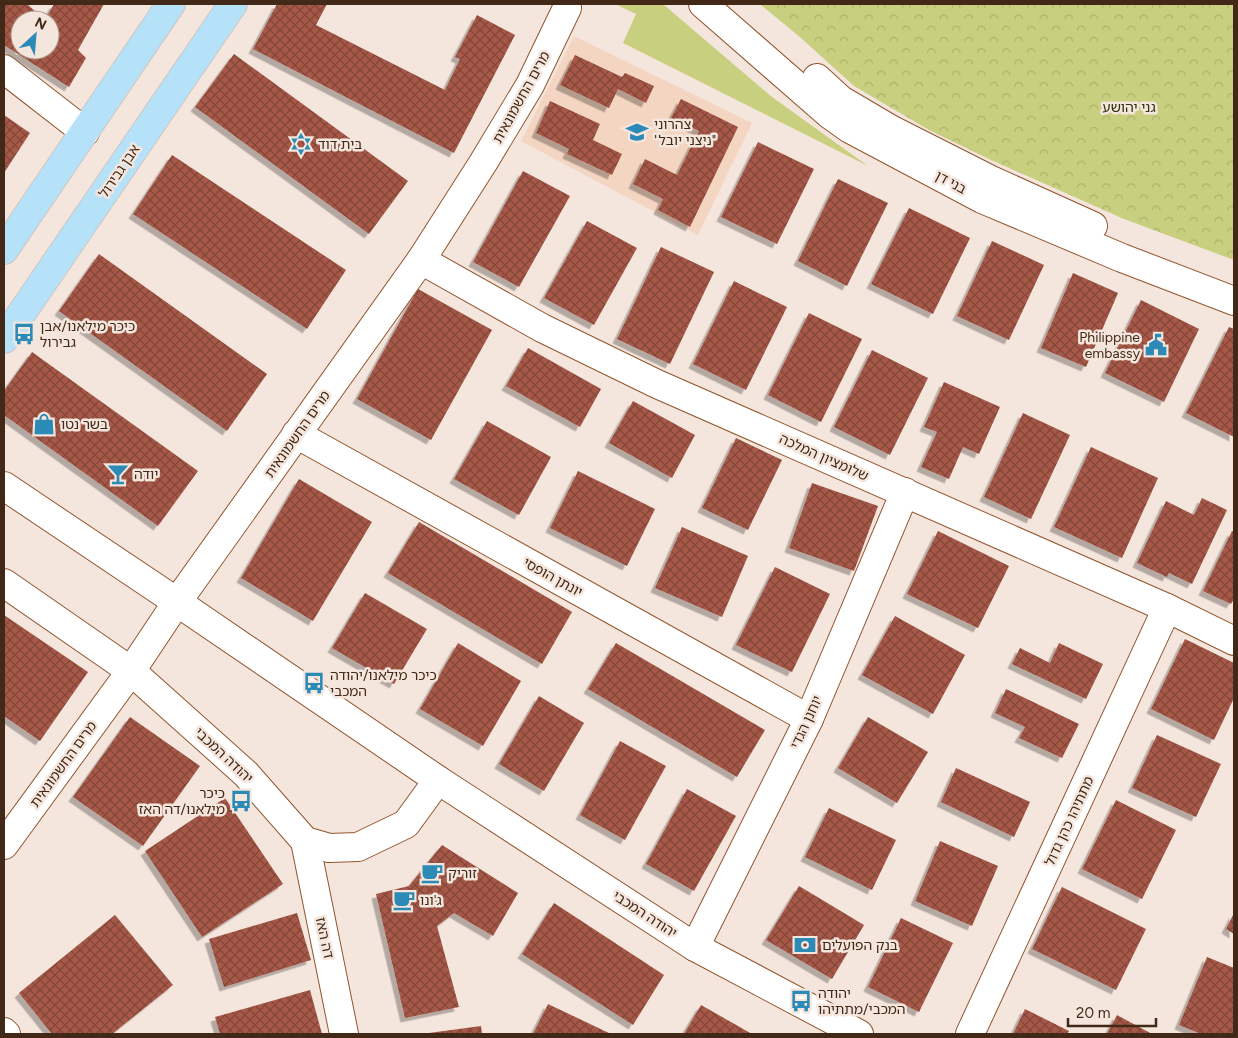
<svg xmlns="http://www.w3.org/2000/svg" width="1238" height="1038" viewBox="0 0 1238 1038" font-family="Figtree,'Noto Sans Hebrew',sans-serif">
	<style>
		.built { fill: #f4d5c2 }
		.grass { fill: #c8cf7f }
		.park { fill: url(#park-crowns) }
		.building { fill: url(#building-cross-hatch); filter: url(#shadow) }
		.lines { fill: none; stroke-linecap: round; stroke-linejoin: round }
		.minor-casing { stroke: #92552d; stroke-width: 30 }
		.major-casing { stroke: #cec7c3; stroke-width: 30 }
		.minor { stroke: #fff; stroke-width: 28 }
		.major { stroke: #b6e2f9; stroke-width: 28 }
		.labels { text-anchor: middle; stroke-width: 5; stroke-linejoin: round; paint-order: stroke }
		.street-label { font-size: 14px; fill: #422817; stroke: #f4e6dd }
		.park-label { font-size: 14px; fill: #2f320d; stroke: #f4e6dd }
		.poi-label { font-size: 14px; fill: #422817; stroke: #f4e6dd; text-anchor: start }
	</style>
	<defs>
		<pattern id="park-crowns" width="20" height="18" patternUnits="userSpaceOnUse" patternTransform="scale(1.25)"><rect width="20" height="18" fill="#c8cf7f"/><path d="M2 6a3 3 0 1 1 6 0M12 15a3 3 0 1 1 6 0" fill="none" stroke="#adb26d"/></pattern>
		<pattern id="building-cross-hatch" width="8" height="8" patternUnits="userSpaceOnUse" patternTransform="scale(1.25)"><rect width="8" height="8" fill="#a85949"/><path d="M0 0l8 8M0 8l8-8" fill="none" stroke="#834638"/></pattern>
		<filter id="shadow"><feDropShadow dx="-4.5" dy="4.5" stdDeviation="0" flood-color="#0004"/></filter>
	</defs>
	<rect width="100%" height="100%" fill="#f4e6dd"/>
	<path class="built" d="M574,36L752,123L698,235L521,141Z"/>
	<path class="grass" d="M615,4H663L772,97L868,166L623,43L636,14Z"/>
	<path class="park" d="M760,4H1234V260L1124,219L991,160L929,130L854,86L801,38Z"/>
	<g class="building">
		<path d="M5,4H27L45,20H20V50H50V20H45L54,4H104L78,50L86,58L69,87L4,45Z"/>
		<path d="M277,4H327L316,25L445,90L460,59L455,57L477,15L515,35L454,153L253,49Z"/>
		<path d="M234,54L408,181L369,234L195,107Z"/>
		<path d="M575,55L622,77L625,73L654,86L646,103L618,89L609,108L560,85Z"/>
		<path d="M681,99L738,127L690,227L658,210L663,199L633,184L645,159L677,175L699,131L671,118Z"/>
		<path d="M550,101L600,124L593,140L622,154L612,175L567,154L569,149L536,133Z"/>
		<path d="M4,115L30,133L4,173Z"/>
		<path d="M758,142L814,169L777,244L721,217Z"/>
		<path d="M172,155L346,270L307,329L133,214Z"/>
		<path d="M523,171L570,196L519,287L473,262Z"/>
		<path d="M838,179L888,203L847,286L798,261Z"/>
		<path d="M909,208L970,238L933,314L871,284Z"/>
		<path d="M587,221L637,248L594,325L544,298Z"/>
		<path d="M992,241L1044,265L1009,340L957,316Z"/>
		<path d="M661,247L714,272L670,364L617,339Z"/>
		<path d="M99,254L267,374L227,431L59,311Z"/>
		<path d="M1073,273L1118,293L1086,367L1041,348Z"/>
		<path d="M734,281L787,307L746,390L693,364Z"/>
		<path d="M418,289L492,330L431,440L357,399Z"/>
		<path d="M1141,300L1199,329L1164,402L1105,373Z"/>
		<path d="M809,313L862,339L821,422L768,395Z"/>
		<path d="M1229,327L1234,329V437L1186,413Z"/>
		<path d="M528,348L601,389L580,427L506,386Z"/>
		<path d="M872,350L928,378L890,455L834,427Z"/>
		<path d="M32,352L198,471L158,526L4,415V391Z"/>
		<path d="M944,382L1000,407L979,454L963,447L949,479L921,467L937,432L924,427Z"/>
		<path d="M633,401L695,435L672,478L609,443Z"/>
		<path d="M1023,413L1070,435L1031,519L984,497Z"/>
		<path d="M487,421L551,457L519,515L454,479Z"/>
		<path d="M736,438L782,460L748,530L702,508Z"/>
		<path d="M1091,447L1158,478L1122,558L1054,527Z"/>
		<path d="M578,471L655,509L627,566L550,528Z"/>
		<path d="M299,479L372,522L313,621L241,578Z"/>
		<path d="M812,483L878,506L854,571L789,548Z"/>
		<path d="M1202,498L1227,510L1192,584L1169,573L1167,577L1137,563L1166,501L1194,515Z"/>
		<path d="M419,522L572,612L542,664L388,573Z"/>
		<path d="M682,527L748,556L722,617L655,588Z"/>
		<path d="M938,531L1009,566L978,628L907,594Z"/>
		<path d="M1232,531L1234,532V599L1231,604L1203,591Z"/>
		<path d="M775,567L830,594L792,672L736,645Z"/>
		<path d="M365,593L427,629L394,684L332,648Z"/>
		<path d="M4,615L88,672L40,741L4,716Z"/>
		<path d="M895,616L965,655L933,714L862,675Z"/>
		<path d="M1185,639L1234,663V698L1214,740L1151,709Z"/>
		<path d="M458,643L521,681L483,746L420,709Z"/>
		<path d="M616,643L765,730L737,777L588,689Z"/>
		<path d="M1059,643L1103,664L1086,699L1012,664L1020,648L1050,663Z"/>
		<path d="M1006,689L1079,724L1062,758L1019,738L1025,727L995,713Z"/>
		<path d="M539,696L584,723L544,791L499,764Z"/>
		<path d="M130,717L200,766L143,846L73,797Z"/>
		<path d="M868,717L928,752L897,803L838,768Z"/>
		<path d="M1157,735L1221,764L1196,817L1132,788Z"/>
		<path d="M620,741L666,766L625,840L580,815Z"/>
		<path d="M956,768L1030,802L1014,837L941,802Z"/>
		<path d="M687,789L736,816L694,891L646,864Z"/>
		<path d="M225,798L283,884L202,937L145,851Z"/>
		<path d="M1116,800L1176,830L1142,899L1082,869Z"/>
		<path d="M829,808L896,840L872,890L805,857Z"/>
		<path d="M940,841L998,866L972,926L915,901Z"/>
		<path d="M442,845L518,893L493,936L454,913L437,926L459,1007L405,1018L376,894L409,886Z"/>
		<path d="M799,886L864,925L832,979L766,940Z"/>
		<path d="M1062,887L1146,929L1116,990L1032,949Z"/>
		<path d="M554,903L664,975L633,1025L522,954Z"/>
		<path d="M297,913L311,960L224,987L209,939Z"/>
		<path d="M1234,913V934L1226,929Z"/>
		<path d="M115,915L173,985L112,1034H52L19,993Z"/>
		<path d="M901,918L953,943L919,1012L868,987Z"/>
		<path d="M1207,957L1234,968V1034H1201L1179,1025Z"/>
		<path d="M310,990L322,1034H220L215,1017Z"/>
		<path d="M548,1004L611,1034H533Z"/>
		<path d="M701,1005L752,1034H684Z"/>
		<path d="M1025,1009L1069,1031L1067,1034H1013Z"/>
		<path d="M1117,1015L1152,1034H1107Z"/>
		<path d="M481,1026L482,1034H429V1033Z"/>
	</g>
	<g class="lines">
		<g class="minor-casing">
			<g id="minor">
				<path d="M703,4L829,114L850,129L982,199L1122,258L1234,301"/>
				<path d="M4,69L85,132"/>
				<path d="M817,78L841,100L892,130L991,180L1093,226"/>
				<path d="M421,260L542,328L657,384L1167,608L1234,641"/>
				<path d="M296,434L809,719"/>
				<path d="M4,486L177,602L438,780L695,947L859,1034"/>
				<path d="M4,583L131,671L246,774L305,841L329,848L358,847L406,824L438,780"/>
				<path d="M305,841L344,1034"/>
				<path d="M4,845L131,671L177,602L421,260L483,163L530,85L567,8"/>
				<path d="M695,947L809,719L905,492"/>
				<path d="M4,1032L6,1034"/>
				<path d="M970,1034L1167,608"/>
			</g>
		</g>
		<g class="major-casing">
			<g id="major">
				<path d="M4,250L171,4"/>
				<path d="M4,339L233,4"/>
			</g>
		</g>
		<use href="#minor" class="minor"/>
		<use href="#major" class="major"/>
	</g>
	<defs>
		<g id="school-bare" transform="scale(1.725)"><path d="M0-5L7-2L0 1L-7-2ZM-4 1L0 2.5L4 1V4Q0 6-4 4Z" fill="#2b8ab6" stroke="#f4e6dd" stroke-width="2.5" paint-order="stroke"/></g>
		<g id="synagogue-bare" transform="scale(1.725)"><path d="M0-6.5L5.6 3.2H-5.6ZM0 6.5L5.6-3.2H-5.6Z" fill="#2b8ab6" stroke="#f4e6dd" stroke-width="2.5" paint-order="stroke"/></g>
		<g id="bus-bare" transform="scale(1.725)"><path d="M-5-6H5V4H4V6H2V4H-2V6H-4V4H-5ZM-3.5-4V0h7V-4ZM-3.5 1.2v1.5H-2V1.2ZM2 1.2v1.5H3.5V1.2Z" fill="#2b8ab6" stroke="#f4e6dd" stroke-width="2.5" paint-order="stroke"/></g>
		<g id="civic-bare" transform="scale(1.725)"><path d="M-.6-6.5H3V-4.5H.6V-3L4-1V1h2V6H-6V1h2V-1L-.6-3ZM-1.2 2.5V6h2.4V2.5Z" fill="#2b8ab6" stroke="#f4e6dd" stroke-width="2.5" paint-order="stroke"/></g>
		<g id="shop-bare" transform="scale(1.725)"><path d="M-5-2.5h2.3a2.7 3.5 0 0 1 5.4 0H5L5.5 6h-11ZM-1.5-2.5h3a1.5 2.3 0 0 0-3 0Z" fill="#2b8ab6" stroke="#f4e6dd" stroke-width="2.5" paint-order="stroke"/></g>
		<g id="bar-bare" transform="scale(1.725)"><path d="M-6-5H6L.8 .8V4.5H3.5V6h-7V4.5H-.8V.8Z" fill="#2b8ab6" stroke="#f4e6dd" stroke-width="2.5" paint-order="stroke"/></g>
		<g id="cafe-bare" transform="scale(1.725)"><path d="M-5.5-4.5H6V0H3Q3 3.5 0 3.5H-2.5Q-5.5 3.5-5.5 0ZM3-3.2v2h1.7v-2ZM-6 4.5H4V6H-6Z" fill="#2b8ab6" stroke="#f4e6dd" stroke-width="2.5" paint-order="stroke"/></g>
		<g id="bank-bare" transform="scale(1.725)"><path d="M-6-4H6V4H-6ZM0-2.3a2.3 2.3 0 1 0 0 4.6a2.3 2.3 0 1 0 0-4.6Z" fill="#2b8ab6" stroke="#f4e6dd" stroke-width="2.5" paint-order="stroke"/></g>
	</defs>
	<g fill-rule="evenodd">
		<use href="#school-bare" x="637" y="132"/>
		<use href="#synagogue-bare" x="301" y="144"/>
		<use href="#bus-bare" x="24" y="334"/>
		<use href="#civic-bare" x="1156" y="345"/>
		<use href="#shop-bare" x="44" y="424"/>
		<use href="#bar-bare" x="118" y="474"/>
		<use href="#bus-bare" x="314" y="683"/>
		<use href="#bus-bare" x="241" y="801"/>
		<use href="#cafe-bare" x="432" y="873"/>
		<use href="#cafe-bare" x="404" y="900"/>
		<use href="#bank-bare" x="805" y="945"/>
		<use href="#bus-bare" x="801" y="1001"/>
	</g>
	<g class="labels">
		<g class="street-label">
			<text transform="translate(521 97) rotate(-61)" y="5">מרים החשמונאית</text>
			<text transform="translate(119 171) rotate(-56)" y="5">אבן גבירול</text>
			<text transform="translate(951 182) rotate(28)" y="5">בני דן</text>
			<text transform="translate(297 434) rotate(-55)" y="5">מרים החשמונאית</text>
			<text transform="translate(824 457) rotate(24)" y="5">שלומציון המלכה</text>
			<text transform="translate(553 577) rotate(29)" y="5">יונתן הופסי</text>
			<text transform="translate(806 722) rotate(-65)" y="5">יוחנן הגדי</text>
			<text transform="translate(224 755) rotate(43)" y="5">יהודה המכבי</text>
			<text transform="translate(63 764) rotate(-54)" y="5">מרים החשמונאית</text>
			<text transform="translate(1069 821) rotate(-65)" y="5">מתתיהו כהן גדול</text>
			<text transform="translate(645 914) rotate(33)" y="5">יהודה המכבי</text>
			<text transform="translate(325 938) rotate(78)" y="5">דה האז</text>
		</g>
		<g class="park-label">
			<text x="1129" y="112">גני יהושע</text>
		</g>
		<g class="poi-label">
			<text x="654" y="129">צהרוני<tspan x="654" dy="16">"ניצני יובל"</tspan></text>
			<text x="318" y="149">בית דוד</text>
			<text x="40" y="331">כיכר מילאנו/אבן<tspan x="40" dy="16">גבירול</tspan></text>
			<text x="1140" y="342" text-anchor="end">Philippine<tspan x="1140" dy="16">embassy</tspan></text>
			<text x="61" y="429">בשר נטו</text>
			<text x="134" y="479">יודה</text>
			<text x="330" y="680">כיכר מילאנו/יהודה<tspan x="330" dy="16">המכבי</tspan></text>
			<text x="225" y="798" text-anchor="end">כיכר<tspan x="225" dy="16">מילאנו/דה האז</tspan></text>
			<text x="448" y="878">זוריק</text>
			<text x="420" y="905">ג'ונו</text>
			<text x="822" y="950">בנק הפועלים</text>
			<text x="818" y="998">יהודה<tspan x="818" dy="16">המכבי/מתתיהו</tspan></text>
		</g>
	</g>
	<rect width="1238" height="1038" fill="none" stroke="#422817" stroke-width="10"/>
	<g transform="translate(35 35) rotate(26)"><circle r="24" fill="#f4e6dd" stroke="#ad9a8e"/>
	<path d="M0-4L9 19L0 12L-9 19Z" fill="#2b8ab6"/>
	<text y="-8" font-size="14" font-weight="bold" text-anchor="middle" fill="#422817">N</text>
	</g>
	<path d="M1068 1018v8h88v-8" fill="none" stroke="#422817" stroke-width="2.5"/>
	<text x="1076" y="1018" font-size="15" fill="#422817" stroke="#f4e6dd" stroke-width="4" paint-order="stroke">20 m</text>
</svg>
